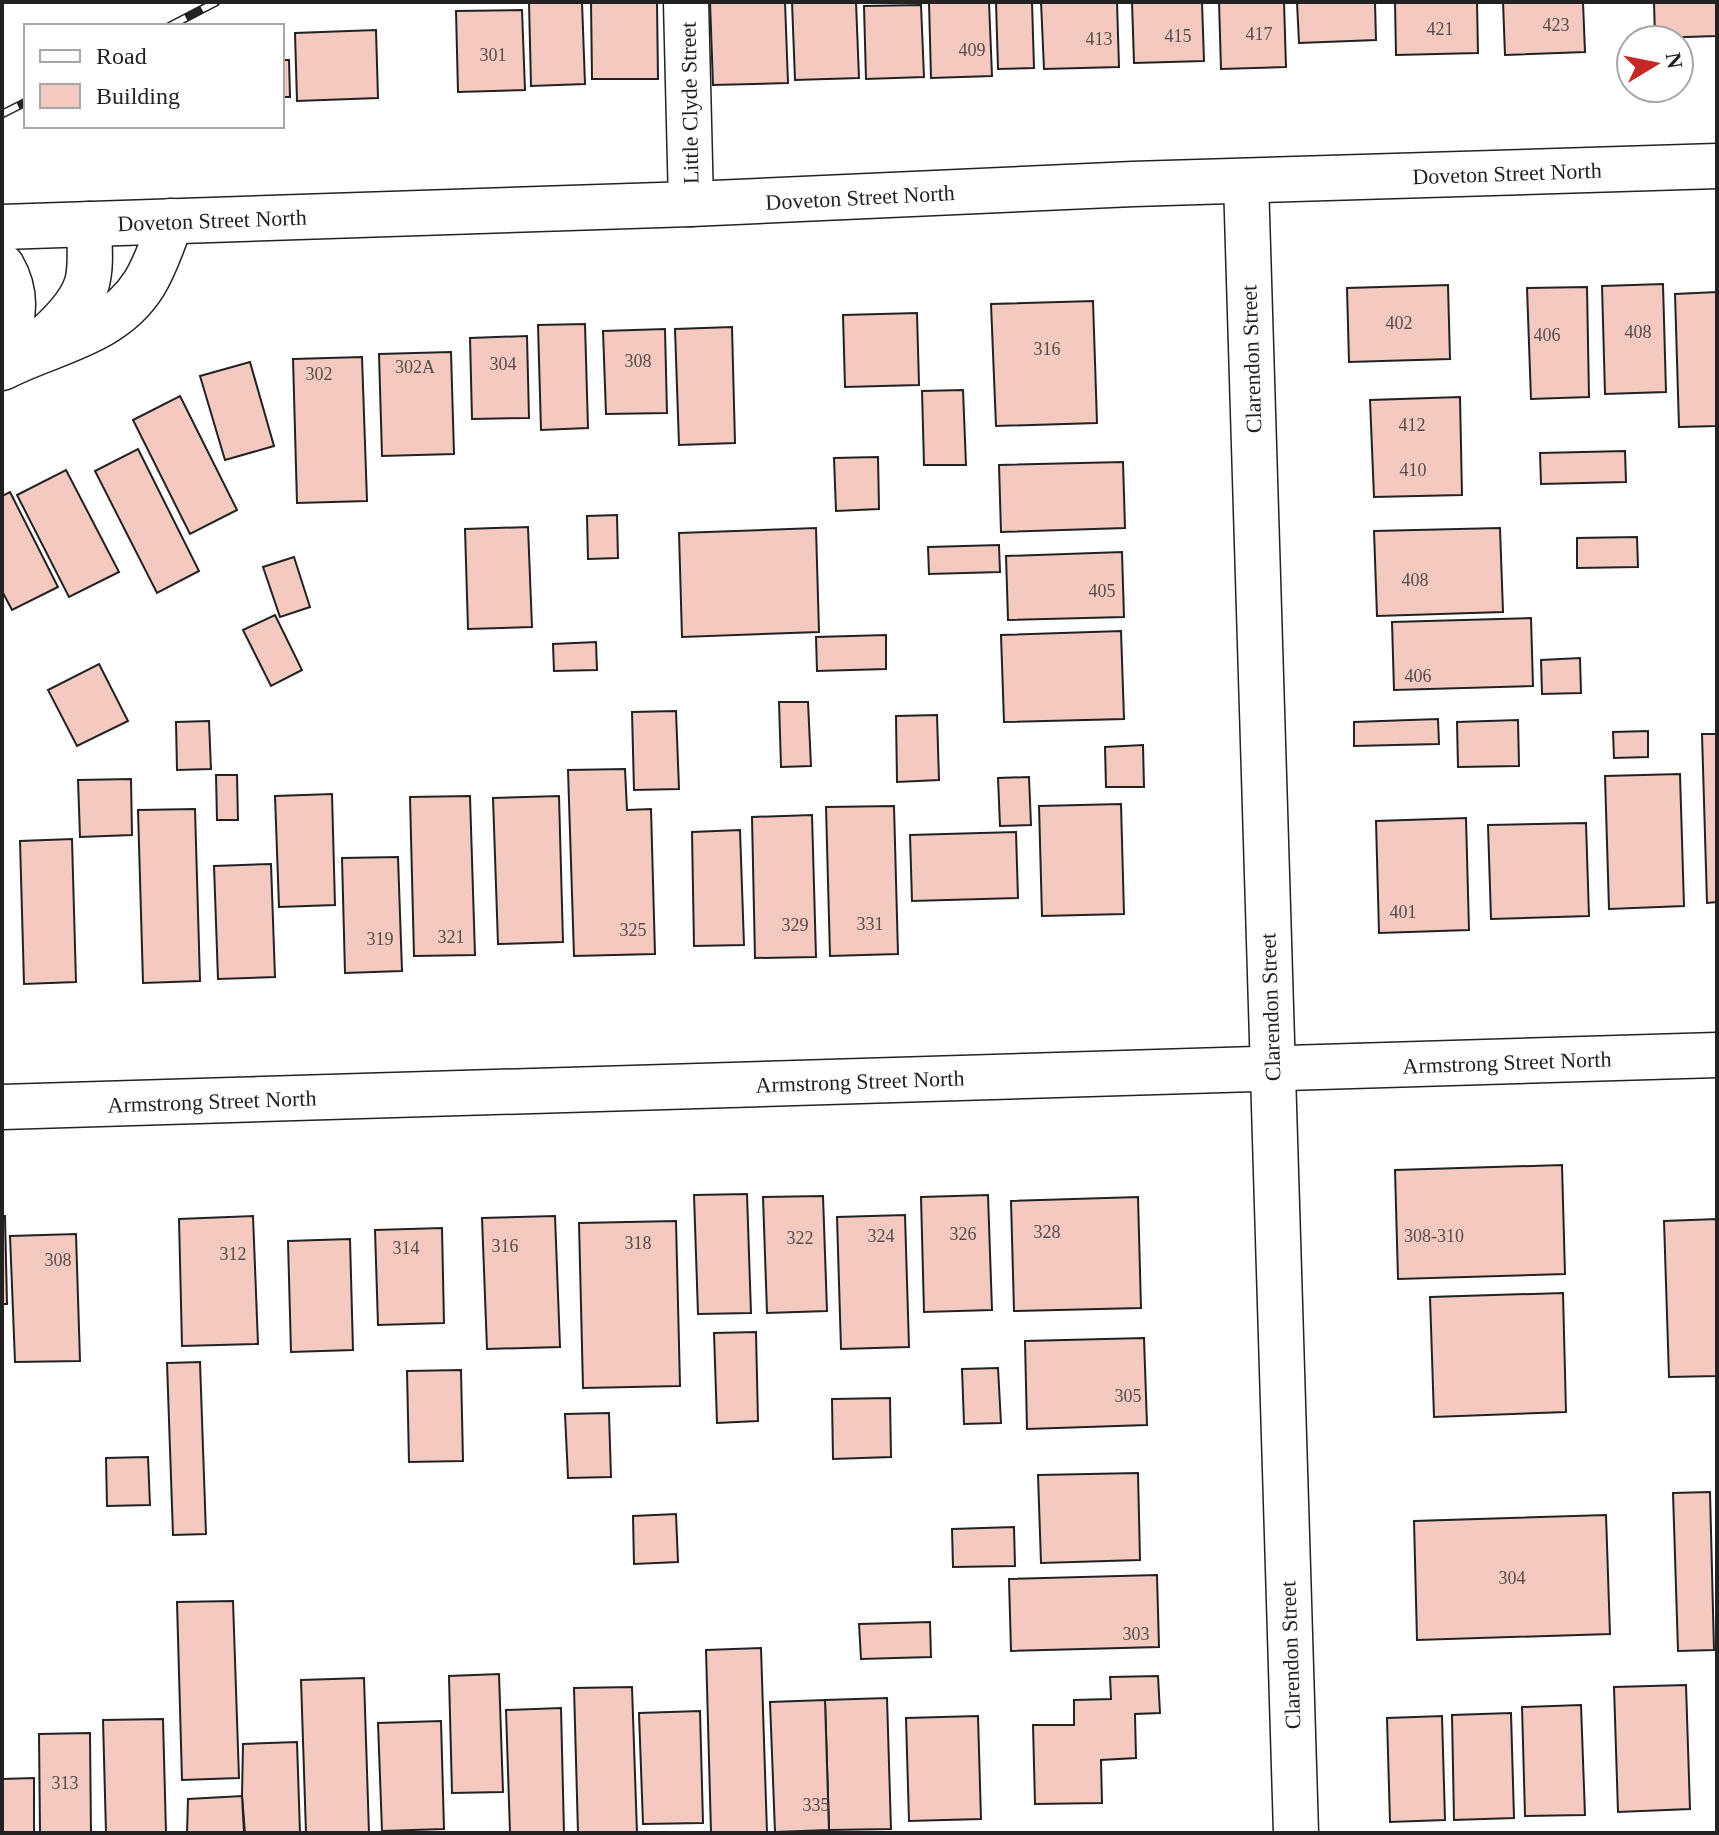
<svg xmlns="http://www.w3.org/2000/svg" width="1719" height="1835" viewBox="0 0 1719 1835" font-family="'Times New Roman',serif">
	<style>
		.building { fill: #f3c9c0; stroke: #222; stroke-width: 2 }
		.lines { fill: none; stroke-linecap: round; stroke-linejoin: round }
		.minor-casing { stroke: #222; stroke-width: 47 }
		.major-casing { stroke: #222; stroke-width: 47 }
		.minor { stroke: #fff; stroke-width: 44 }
		.major { stroke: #fff; stroke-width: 44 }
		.rail-casing { stroke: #222; stroke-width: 9 }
		.rail { stroke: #fff; stroke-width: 6; stroke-dasharray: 18; stroke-linecap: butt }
		.labels { text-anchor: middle; stroke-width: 6; stroke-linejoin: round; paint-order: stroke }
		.number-label { font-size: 18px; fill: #564c4a }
		.street-label { font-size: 22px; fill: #222; stroke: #fff }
	</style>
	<rect width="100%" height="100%" fill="#fff"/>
	<g class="building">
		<path d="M529,2H582L585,84L531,86Z"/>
		<path d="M591,2H657L658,79H592Z"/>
		<path d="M710,2H785L788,83L713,85Z"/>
		<path d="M792,2H856L859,78L795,80Z"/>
		<path d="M929,2H989L992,76L931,78Z"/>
		<path d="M996,2H1032L1034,68L998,69Z"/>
		<path d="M1041,2H1117L1119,67L1044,69Z"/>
		<path d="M1132,2H1202L1204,61L1134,63Z"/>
		<path d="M1219,2H1284L1286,67L1221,69Z"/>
		<path d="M1297,2H1375L1376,40L1299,43Z"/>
		<path d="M1395,2H1477L1478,53L1396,55Z"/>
		<path d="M1503,2H1583L1585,52L1505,55Z"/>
		<path d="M1654,2H1717V36L1655,38Z"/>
		<path d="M921,5L924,77L866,79L864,6Z"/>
		<path d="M522,10L525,90L458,92L456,11Z"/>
		<path d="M376,30L378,98L297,101L295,33Z"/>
		<path d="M282,60H289L290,97H282Z"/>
		<path d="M1663,284L1666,392L1605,394L1602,286Z"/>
		<path d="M1448,285L1450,359L1349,362L1347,288Z"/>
		<path d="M1587,287L1589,397L1531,399L1527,288Z"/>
		<path d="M1717,292V426L1679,427L1675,294Z"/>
		<path d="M1093,301L1097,423L996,426L991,304Z"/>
		<path d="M917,313L919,385L845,387L843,315Z"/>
		<path d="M585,324L588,428L541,430L538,325Z"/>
		<path d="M732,327L735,443L679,445L675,329Z"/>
		<path d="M665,329L667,413L606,414L603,331Z"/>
		<path d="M527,336L529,418L472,419L470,338Z"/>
		<path d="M451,352L454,454L382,456L379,354Z"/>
		<path d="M362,357L367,501L297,503L293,359Z"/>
		<path d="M250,362L274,446L225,460L200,376Z"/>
		<path d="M963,390L966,465H924L922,391Z"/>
		<path d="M180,396L237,510L190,534L133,420Z"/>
		<path d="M1460,397L1462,495L1374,497L1370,400Z"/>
		<path d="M138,449L199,571L157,593L95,471Z"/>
		<path d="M1625,451L1626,482L1541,484L1540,453Z"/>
		<path d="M878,457L879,509L836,511L834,458Z"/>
		<path d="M1123,462L1125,528L1001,532L999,465Z"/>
		<path d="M66,470L119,572L69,597L17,495Z"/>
		<path d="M10,492L58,587L12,610L2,591V496Z"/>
		<path d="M617,515L618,558L588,559L587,516Z"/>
		<path d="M528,527L532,627L468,629L465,529Z"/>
		<path d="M816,528L819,632L682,637L679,533Z"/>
		<path d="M1500,528L1503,612L1377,616L1374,531Z"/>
		<path d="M1637,537L1638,567L1577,568V538Z"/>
		<path d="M999,545L1000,572L929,574L928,547Z"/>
		<path d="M1122,552L1124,617L1008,620L1006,556Z"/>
		<path d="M294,557L310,607L280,617L263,567Z"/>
		<path d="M275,615L302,670L271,686L243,630Z"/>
		<path d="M1531,618L1533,686L1394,690L1392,622Z"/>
		<path d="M1121,631L1124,719L1004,722L1001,635Z"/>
		<path d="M886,635V669L817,671L816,637Z"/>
		<path d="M596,642L597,670L554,671L553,644Z"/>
		<path d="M1580,658L1581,693L1542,694L1541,660Z"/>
		<path d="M99,664L128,721L77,746L48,690Z"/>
		<path d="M779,702H808L811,766L781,767Z"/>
		<path d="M676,711L679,789L634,790L632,712Z"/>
		<path d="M937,715L939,780L897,782L896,716Z"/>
		<path d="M1438,719L1439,744L1354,746V722Z"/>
		<path d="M1518,720L1519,766L1458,767L1457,722Z"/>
		<path d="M209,721L211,769L177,770L176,722Z"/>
		<path d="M1648,731V757L1614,758L1613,732Z"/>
		<path d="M1702,734H1717V902L1707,903Z"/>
		<path d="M1143,745L1144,787H1106L1105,747Z"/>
		<path d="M625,769L627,810L651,809L655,954L574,956L568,770Z"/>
		<path d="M1680,774L1684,906L1609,909L1605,776Z"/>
		<path d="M216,775H237L238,820H217Z"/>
		<path d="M1029,777L1031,825L1000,826L998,778Z"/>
		<path d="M131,779L132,835L80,837L78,780Z"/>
		<path d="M332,794L335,905L279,907L275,796Z"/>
		<path d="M470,796L475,955L414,956L410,797Z"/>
		<path d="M559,796L563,942L498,944L493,798Z"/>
		<path d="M1121,804L1124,914L1042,916L1039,806Z"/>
		<path d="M894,806L898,954L830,956L826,807Z"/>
		<path d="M195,809L200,981L143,983L138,810Z"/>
		<path d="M812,815L816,957L755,958L752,817Z"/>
		<path d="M1466,818L1469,930L1379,933L1376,821Z"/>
		<path d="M1586,823L1589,916L1491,919L1488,825Z"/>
		<path d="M740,830L744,945L694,946L692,832Z"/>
		<path d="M1016,832L1018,898L912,901L910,835Z"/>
		<path d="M72,839L76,982L24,984L20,841Z"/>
		<path d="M398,857L402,971L345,973L342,858Z"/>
		<path d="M271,864L275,977L218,979L214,866Z"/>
		<path d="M1562,1165L1565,1274L1398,1279L1395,1170Z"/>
		<path d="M747,1194L751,1313L698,1314L694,1195Z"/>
		<path d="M988,1195L992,1310L924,1312L921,1197Z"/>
		<path d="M823,1196L827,1311L767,1313L763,1197Z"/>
		<path d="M1138,1197L1141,1308L1014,1311L1011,1201Z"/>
		<path d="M905,1215L909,1347L841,1349L837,1217Z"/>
		<path d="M2,1216H5L7,1304H2Z"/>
		<path d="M253,1216L258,1344L182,1346L179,1219Z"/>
		<path d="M555,1216L560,1347L487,1349L482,1218Z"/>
		<path d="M1717,1219V1376L1669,1377L1664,1221Z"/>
		<path d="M676,1221L680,1386L583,1388L579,1223Z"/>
		<path d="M442,1228L444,1323L378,1325L375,1230Z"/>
		<path d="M76,1234L80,1361L15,1362L10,1236Z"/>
		<path d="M350,1239L353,1350L291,1352L288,1241Z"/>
		<path d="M1563,1293L1566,1412L1434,1417L1430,1297Z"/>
		<path d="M756,1332L758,1421L717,1423L714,1333Z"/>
		<path d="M1144,1338L1147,1425L1027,1429L1025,1341Z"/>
		<path d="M200,1362L206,1534L173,1535L167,1363Z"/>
		<path d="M998,1368L1001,1423L964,1424L962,1369Z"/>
		<path d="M461,1370L463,1461L409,1462L407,1371Z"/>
		<path d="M890,1398L891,1457L833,1459L832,1399Z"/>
		<path d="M609,1413L611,1477L568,1478L565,1414Z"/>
		<path d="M148,1457L150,1505L107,1506L106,1458Z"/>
		<path d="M1138,1473L1140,1560L1041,1563L1038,1475Z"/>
		<path d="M1710,1492L1714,1650L1678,1651L1673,1493Z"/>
		<path d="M676,1514L678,1562L634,1564L633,1516Z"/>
		<path d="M1606,1515L1610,1634L1417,1640L1414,1521Z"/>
		<path d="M1014,1527L1015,1566L953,1567L952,1529Z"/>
		<path d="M1157,1575L1159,1647L1011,1651L1009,1579Z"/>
		<path d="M233,1601L239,1778L182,1780L177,1602Z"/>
		<path d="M930,1622L931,1657L861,1659L859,1624Z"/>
		<path d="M761,1648L767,1833H711L706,1650Z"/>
		<path d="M499,1674L503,1792L452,1793L449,1676Z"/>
		<path d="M1158,1676L1160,1713L1135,1714L1136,1758L1101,1760L1102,1803L1035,1804L1033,1725H1074V1700L1111,1699L1110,1677Z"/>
		<path d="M364,1678L369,1833H306L301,1680Z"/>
		<path d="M1686,1685L1690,1809L1618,1812L1614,1687Z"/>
		<path d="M632,1687L637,1833H578L574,1688Z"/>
		<path d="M887,1698L891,1829L829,1830L825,1700Z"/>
		<path d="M825,1700L829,1830L775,1832L770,1702Z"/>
		<path d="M1581,1705L1585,1815L1525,1816L1522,1707Z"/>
		<path d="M561,1708L564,1833H510L506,1710Z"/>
		<path d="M700,1711L703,1823L643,1824L639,1713Z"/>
		<path d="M1511,1713L1514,1818L1454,1820L1452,1715Z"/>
		<path d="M978,1716L981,1819L909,1821L906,1718Z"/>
		<path d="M1442,1716L1445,1820L1390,1822L1387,1718Z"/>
		<path d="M163,1719L166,1833H106L103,1720Z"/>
		<path d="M441,1721L444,1829L382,1831L378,1723Z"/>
		<path d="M90,1733L91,1833H40L39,1734Z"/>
		<path d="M297,1742L300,1833H245L242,1796L243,1744Z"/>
		<path d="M34,1778V1833H2V1779Z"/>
		<path d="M242,1796L244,1833H187L188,1799Z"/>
	</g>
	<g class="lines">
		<g class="minor-casing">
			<g id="minor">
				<path d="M686,2L691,204"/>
				<path d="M1246,181L1296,1833"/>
				<path d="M2,266C18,293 15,321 2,348"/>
				<path d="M34,348C53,332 80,308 87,283C92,264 89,243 89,224"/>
				<path d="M2,368C52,342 112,335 144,284C156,265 163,242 171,221"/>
				<path d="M2,1107L1717,1055"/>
			</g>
		</g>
		<g class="major-casing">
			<path id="major" d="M2,227L691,204L1133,184L1717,166"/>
		</g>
		<use href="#minor" class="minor"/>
		<use href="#major" class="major"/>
		<g class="rail-casing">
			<g id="rail">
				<path d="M170,26L216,2"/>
				<path d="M2,114L26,102"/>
			</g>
		</g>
		<use href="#rail" class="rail"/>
	</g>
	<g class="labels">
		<g class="number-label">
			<text x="1556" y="31">423</text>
			<text x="1440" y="35">421</text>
			<text x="1259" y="40">417</text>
			<text x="1178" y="42">415</text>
			<text x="1099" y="45">413</text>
			<text x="972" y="56">409</text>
			<text x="493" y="61">301</text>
			<text x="1399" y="329">402</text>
			<text x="1638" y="338">408</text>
			<text x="1547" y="341">406</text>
			<text x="1047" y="355">316</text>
			<text x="638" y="367">308</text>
			<text x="503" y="370">304</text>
			<text x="415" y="373">302A</text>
			<text x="319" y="380">302</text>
			<text x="1412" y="431">412</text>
			<text x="1413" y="476">410</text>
			<text x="1415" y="586">408</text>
			<text x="1102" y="597">405</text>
			<text x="1418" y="682">406</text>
			<text x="1403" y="918">401</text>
			<text x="870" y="930">331</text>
			<text x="795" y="931">329</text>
			<text x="633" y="936">325</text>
			<text x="451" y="943">321</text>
			<text x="380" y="945">319</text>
			<text x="1047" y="1238">328</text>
			<text x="963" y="1240">326</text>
			<text x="881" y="1242">324</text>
			<text x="1434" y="1242">308-310</text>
			<text x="800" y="1244">322</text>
			<text x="638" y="1249">318</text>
			<text x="505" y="1252">316</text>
			<text x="406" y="1254">314</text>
			<text x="233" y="1260">312</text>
			<text x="58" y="1266">308</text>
			<text x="1128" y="1402">305</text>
			<text x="1512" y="1584">304</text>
			<text x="1136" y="1640">303</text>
			<text x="65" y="1789">313</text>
			<text x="816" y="1811">335</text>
		</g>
		<g class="street-label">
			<text transform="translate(689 103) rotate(-91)" y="8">Little Clyde Street</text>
			<text transform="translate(1507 173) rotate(-2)" y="8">Doveton Street North</text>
			<text transform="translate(860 197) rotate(-3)" y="8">Doveton Street North</text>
			<text transform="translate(212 220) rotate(-2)" y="8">Doveton Street North</text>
			<text transform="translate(1251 359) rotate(-92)" y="8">Clarendon Street</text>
			<text transform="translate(1270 1007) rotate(-92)" y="8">Clarendon Street</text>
			<text transform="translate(1507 1062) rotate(-2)" y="8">Armstrong Street North</text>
			<text transform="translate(860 1081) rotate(-2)" y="8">Armstrong Street North</text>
			<text transform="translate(212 1101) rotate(-2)" y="8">Armstrong Street North</text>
			<text transform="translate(1290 1655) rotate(-92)" y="8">Clarendon Street</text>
		</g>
	</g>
	<rect width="1719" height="1835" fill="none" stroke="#222222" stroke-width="8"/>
	<rect x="24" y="24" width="260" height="104" fill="#ffffff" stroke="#a7a7a7" stroke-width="2"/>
	<rect x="40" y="50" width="40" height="12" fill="#ffffff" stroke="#a7a7a7" stroke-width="2"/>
	<text x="96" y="64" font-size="24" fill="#222222">Road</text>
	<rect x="40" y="84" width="40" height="24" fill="#f3c9c0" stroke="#a7a7a7" stroke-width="2"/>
	<text x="96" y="104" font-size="24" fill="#222222">Building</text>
	<g transform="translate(1655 64) rotate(80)"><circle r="38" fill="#ffffff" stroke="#a7a7a7" stroke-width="2"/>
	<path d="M0-6L14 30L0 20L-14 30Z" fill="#c62828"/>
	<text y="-12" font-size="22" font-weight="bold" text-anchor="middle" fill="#222222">N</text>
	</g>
</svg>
